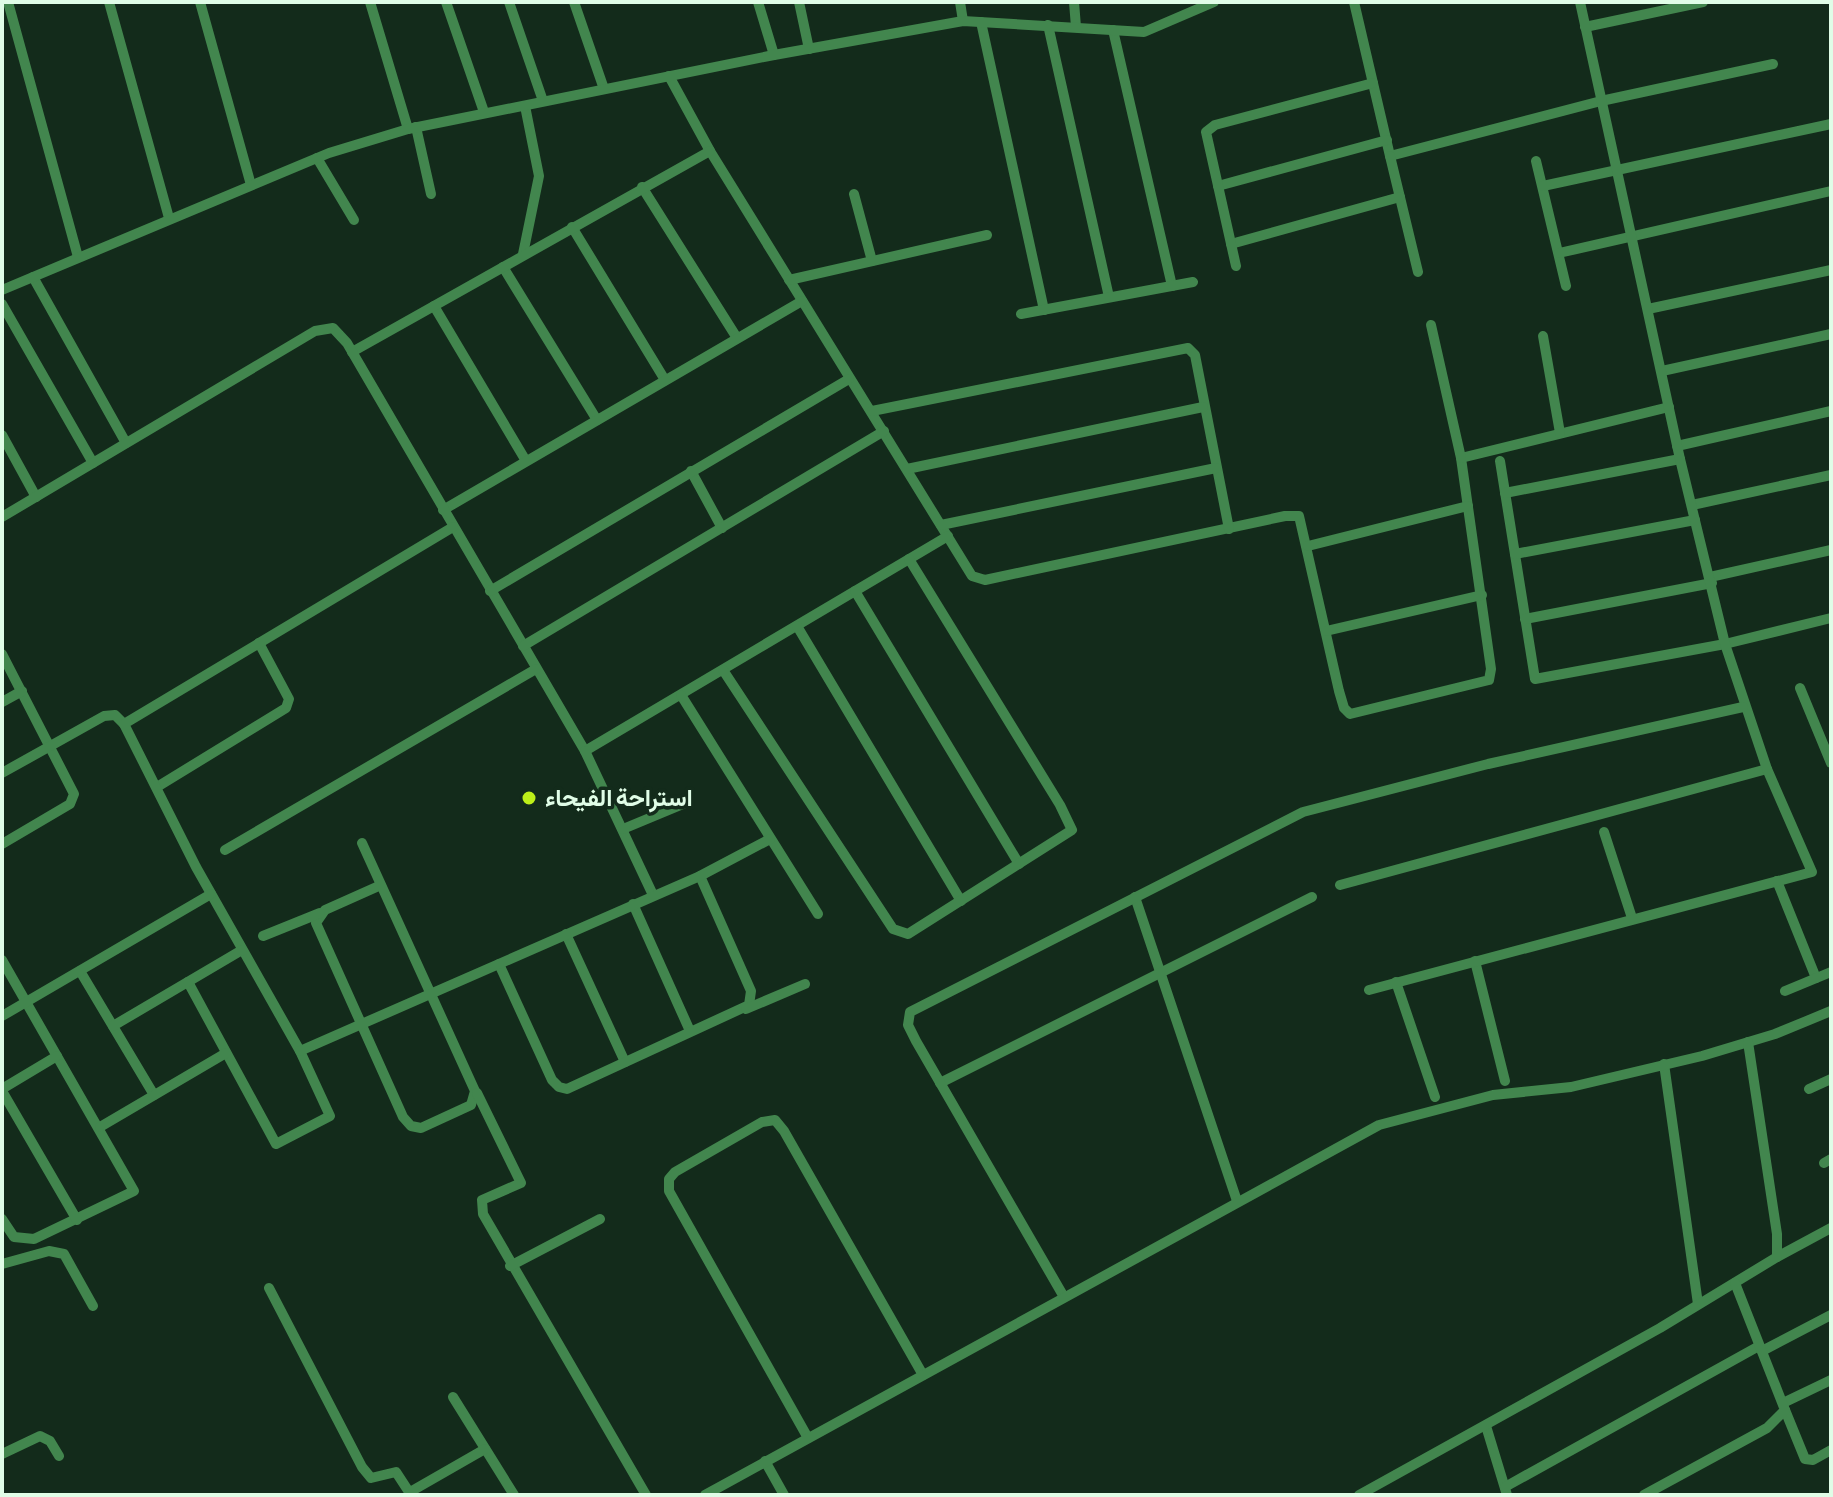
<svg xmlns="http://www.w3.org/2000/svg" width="1833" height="1497" viewBox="0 0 1833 1497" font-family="'Asap Condensed',Vazirmatn,sans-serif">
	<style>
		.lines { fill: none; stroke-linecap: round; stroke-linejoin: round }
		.minor { stroke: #42864e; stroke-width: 10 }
		.poi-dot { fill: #bdef19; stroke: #132b1b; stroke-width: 3 }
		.labels { text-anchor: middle; stroke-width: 7; stroke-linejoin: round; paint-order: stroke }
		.poi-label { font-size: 24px; font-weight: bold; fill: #e0fde7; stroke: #132b1b; text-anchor: start }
	</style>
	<rect width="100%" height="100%" fill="#132b1b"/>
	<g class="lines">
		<g class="minor">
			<path d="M8,2L78,257"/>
			<path d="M109,2L169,218"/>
			<path d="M200,2L251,185"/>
			<path d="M370,2L408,129"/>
			<path d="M446,2L484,112"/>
			<path d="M509,2L543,101"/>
			<path d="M574,2L604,89"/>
			<path d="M758,2L774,55"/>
			<path d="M799,2L809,49"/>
			<path d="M960,2L963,21"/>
			<path d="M1074,2L1076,27"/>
			<path d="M1354,2L1390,156L1601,101L1773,64"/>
			<path d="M981,22L1044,310"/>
			<path d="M1048,25L1109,297"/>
			<path d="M1585,27L1703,2"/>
			<path d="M1113,30L1172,286"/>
			<path d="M669,76L710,151L972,576L985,580L1285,516H1299L1339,691L1344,708L1350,714L1489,680L1491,669L1461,458L1669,407"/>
			<path d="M416,127L431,194"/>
			<path d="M1390,156L1418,272"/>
			<path d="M317,158L354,220"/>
			<path d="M1536,161L1566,286"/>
			<path d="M1218,186L1387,140"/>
			<path d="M1543,186L1831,124"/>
			<path d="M642,187L737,338"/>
			<path d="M854,194L872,261"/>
			<path d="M572,227L665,380"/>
			<path d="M1231,244L1400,197"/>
			<path d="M1559,253L1831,191"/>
			<path d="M523,254L539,176L525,106"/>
			<path d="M1236,266L1206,132L1215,125L1373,83"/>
			<path d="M503,267L597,420"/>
			<path d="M33,277L126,443"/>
			<path d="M789,280L987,235"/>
			<path d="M2,290L329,153L408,129L774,55L963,21L1144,32L1214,2"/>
			<path d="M2,304L93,463"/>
			<path d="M434,306L526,461"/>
			<path d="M1648,309L1831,270"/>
			<path d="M1021,314L1193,282"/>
			<path d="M1431,325L1461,458"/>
			<path d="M1543,336L1560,433"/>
			<path d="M352,352L710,151"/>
			<path d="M1662,371L1831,334"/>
			<path d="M872,411L1188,348L1195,355L1229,529"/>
			<path d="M2,435L36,497"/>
			<path d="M1677,446L1831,411"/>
			<path d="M1500,461L1535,679L1725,644L1831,618"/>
			<path d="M907,469L1203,407"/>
			<path d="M691,471L722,528"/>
			<path d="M1505,493L1680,459"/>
			<path d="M1692,505L1831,475"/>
			<path d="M443,510L802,301"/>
			<path d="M2,517L315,331L333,328L347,343L585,751L948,536"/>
			<path d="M941,525L1216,468"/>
			<path d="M1308,546L1468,506"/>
			<path d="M1515,554L1695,520"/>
			<path d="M1710,577L1831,550"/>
			<path d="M490,591L849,379"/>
			<path d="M855,591L1019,864"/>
			<path d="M1525,619L1712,583"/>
			<path d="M797,626L961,901"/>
			<path d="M1326,631L1482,595"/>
			<path d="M523,646L884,431"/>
			<path d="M2,654L74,794L70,804L2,844"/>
			<path d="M723,670L893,929L908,934L1072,830L1060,805L909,559"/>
			<path d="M1800,688L1831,763"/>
			<path d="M681,695L818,914"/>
			<path d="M2,702L22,691"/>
			<path d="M585,751L653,895"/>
			<path d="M2,773L104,716L115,715L124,724"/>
			<path d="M157,787L286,708L289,699L259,643"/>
			<path d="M623,829L688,802"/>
			<path d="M1604,832L1632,918"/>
			<path d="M362,843L475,1091L471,1105L421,1128L411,1126L403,1117L316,923L325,910L381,885"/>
			<path d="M225,850L536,669"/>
			<path d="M1777,881L1816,978"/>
			<path d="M1340,885L1767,769"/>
			<path d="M1135,897L1237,1201"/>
			<path d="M633,904L690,1031"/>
			<path d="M566,934L625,1062"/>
			<path d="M263,936L320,913"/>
			<path d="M2,960L134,1191L34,1239L14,1237L2,1219"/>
			<path d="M1475,961L1505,1081"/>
			<path d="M499,964L552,1080L559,1087L567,1089L749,1005L751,991L700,876"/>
			<path d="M80,971L154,1095"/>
			<path d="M188,982L276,1144L330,1116L300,1051L196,867L124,724L453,527"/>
			<path d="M1396,982L1435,1097"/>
			<path d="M1369,990L1812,872L1767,769L1725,644L1680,459L1580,2"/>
			<path d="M1785,991L1831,972"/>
			<path d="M746,1009L805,984"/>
			<path d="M2,1016L211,894"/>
			<path d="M113,1026L242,950"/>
			<path d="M300,1051L700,876L770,839"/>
			<path d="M1664,1064L1698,1304"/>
			<path d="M940,1083L1312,897"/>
			<path d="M2,1089L57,1056"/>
			<path d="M1809,1089L1831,1079"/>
			<path d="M2,1091L77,1220"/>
			<path d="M477,1093L521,1183L482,1200L483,1214L646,1495"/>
			<path d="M100,1127L226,1053"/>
			<path d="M1824,1163L1831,1159"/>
			<path d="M1777,1257L1831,1228"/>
			<path d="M2,1264L49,1251L64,1254L93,1306"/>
			<path d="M510,1266L600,1219"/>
			<path d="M269,1288L362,1467L371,1478L396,1472L411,1495"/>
			<path d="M1064,1297L916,1041L908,1025L910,1012L1303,812L1488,764L1743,707"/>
			<path d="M1762,1351L1831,1315"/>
			<path d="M453,1397L514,1495"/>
			<path d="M1783,1403L1831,1380"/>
			<path d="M1785,1410L1805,1459L1813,1460L1831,1450"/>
			<path d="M1486,1426L1507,1495"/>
			<path d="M808,1438L669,1191V1179L675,1172L762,1122L775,1120L784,1131L923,1375"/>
			<path d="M2,1454L40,1436L50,1441L59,1456"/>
			<path d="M765,1461L784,1495"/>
			<path d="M1505,1487L1759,1346"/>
			<path d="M410,1492L485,1449"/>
			<path d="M705,1495L1379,1125L1493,1095L1571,1087L1702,1056L1775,1034L1831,1011"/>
			<path d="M1359,1495L1660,1328L1777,1257V1234L1748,1042"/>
			<path d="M1644,1495L1767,1428L1785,1410L1735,1283"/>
		</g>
	</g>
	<circle class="poi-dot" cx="529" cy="798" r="8"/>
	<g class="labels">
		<g class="poi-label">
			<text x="545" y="806">استراحة الفيحاء</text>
		</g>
	</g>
	<rect width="1833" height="1497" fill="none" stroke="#e0fde7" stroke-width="8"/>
</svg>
